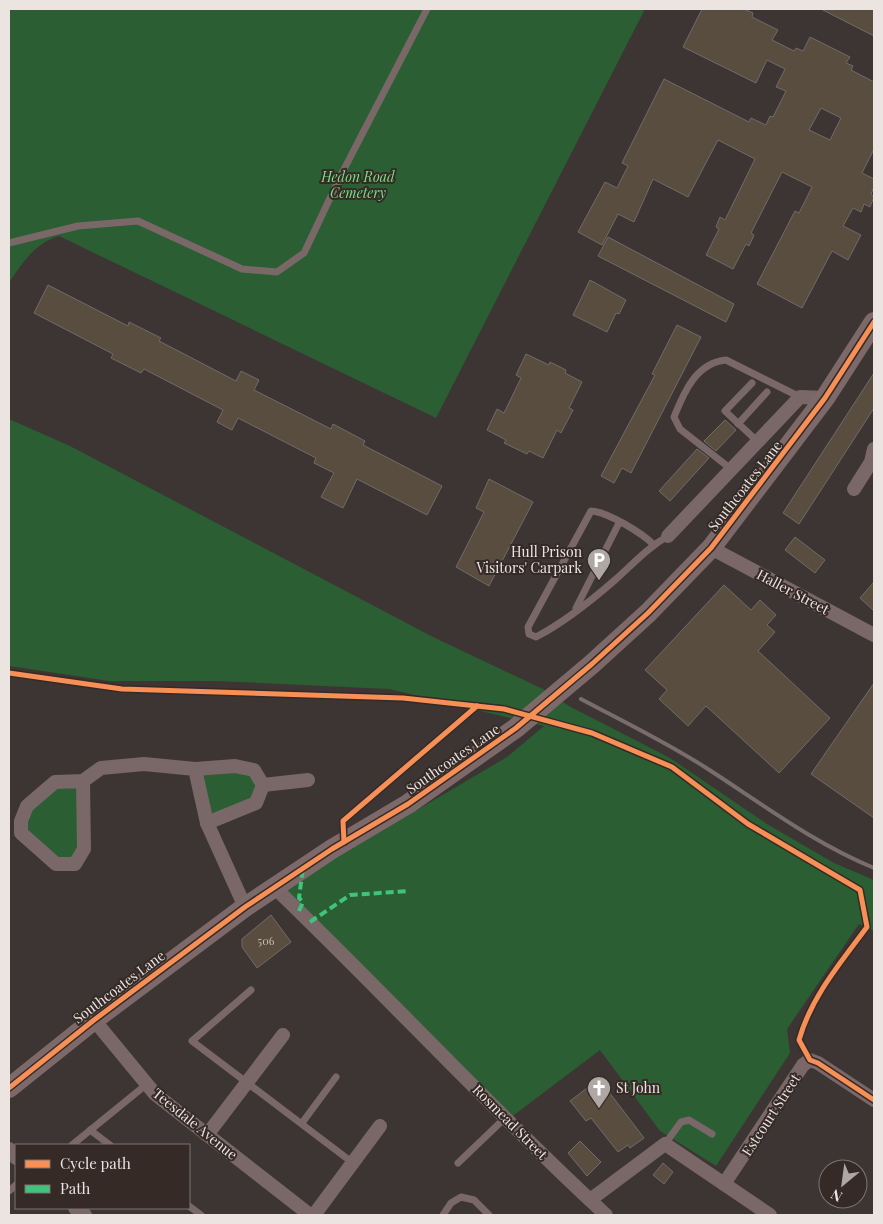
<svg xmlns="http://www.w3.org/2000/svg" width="883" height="1224" viewBox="0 0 883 1224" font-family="'Playfair Display',serif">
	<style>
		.green { fill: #2b5e32 }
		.building { fill: #594d40; stroke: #716b69; fill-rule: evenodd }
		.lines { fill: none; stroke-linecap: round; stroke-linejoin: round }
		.lane { stroke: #7a6768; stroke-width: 7 }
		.street { stroke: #7a6768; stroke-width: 14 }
		.secondary { stroke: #7d6969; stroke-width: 20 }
		.rail { stroke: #796c6c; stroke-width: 4 }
		.quiet { stroke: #40c37c; stroke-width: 4; stroke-dasharray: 8 4; stroke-linecap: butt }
		.cycleway-casing { stroke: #352a25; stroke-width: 8 }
		.cycleway { stroke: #f78f57; stroke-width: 5 }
		.labels { text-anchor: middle; stroke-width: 4; stroke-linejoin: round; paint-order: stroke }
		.number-label { font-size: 11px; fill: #c7beb9 }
		.park-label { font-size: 14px; font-style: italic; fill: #79df86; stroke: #352a25 }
		.street-label { font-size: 14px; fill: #ece4e1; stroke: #352a25 }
		.poi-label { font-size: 14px; fill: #ece4e1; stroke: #352a25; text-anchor: end }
	</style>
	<rect width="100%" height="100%" fill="#3c3533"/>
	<g class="green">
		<path d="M9,9H645L436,418L59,236C35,243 22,263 9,283Z"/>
		<path d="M9,419L70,446L433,637L543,689L569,706L670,758L767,824L834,863L874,880V931L859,924L787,1029L790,1053L716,1166L660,1131L600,1050L510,1118L283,889L507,757L544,726L389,689L217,681H109L9,666Z"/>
		<path d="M195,769L254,770L263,785L256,803L207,823Z"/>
		<path d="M83,781L84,849L75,864H56L21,833L27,806L55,782Z"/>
	</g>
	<g class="building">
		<path d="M702,9H744L753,13L752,17L778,30L772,40L794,51L796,48L803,51L810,37L850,57L846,63L853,66L851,70L874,82V149L862,173L874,179V187L871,194L874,197L870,207L864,204L861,212L853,208L843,226L861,235L848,260L832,251L802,308L757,284L795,211L799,213L812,187L782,172L751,233L754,235L749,246L746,244L733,269L706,255L719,229L716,227L720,217L725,220L755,159L718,140L688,197L653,179L634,222L618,214L602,245L578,232L605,182L617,188L628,166L622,163L664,79L749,122L751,118L766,125L770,116L773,117L786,91L776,87L785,69L767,60L756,83L683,47ZM821,108L841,118L830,140L809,130Z"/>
		<path d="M821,9H874V36Z"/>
		<path d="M608,237L734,304L726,322L598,256Z"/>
		<path d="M590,280L626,300L619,314L616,313L607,332L573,315Z"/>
		<path d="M48,285L128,326L129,322L161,338L159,341L236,381L241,371L259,380L254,390L331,429L333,424L365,441L363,445L442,486L427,515L357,479L343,508L321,497L334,473L314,463L316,458L238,418L232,430L217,422L223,410L144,369L141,373L111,358L113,354L34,313Z"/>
		<path d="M677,325L701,337L631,473L622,468L614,483L601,476L655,375L652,374Z"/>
		<path d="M526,354L549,365L550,362L566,370L565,373L582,382L569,408L573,410L561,433L557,430L543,458L529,451L527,454L504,443L506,440L487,430L497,409L504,413L521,378L516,375Z"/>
		<path d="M874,373V408L799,524L783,513Z"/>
		<path d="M725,420L736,430L716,451L704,441Z"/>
		<path d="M697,449L709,458L670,501L659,491Z"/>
		<path d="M489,479L533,502L489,586L456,567L484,512L476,508Z"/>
		<path d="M795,537L825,560L815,573L785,550Z"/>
		<path d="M874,582V611L860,598Z"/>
		<path d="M724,585L751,610L760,600L776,615L767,625L775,632L758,651L830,718L779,773L706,706L688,726L659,699L667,690L645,670Z"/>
		<path d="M874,683V818L811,774Z"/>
		<path d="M271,915L291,942L257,968L242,947V939Z"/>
		<path d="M599,1079L644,1138L630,1148L628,1145L618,1152L591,1118L586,1121L570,1101Z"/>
		<path d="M580,1141L601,1162L587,1176L568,1153Z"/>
		<path d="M663,1163L673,1172L664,1184L653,1175Z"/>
	</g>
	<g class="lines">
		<g class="lane">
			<path d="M9,243L78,226L138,221L242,269L277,272L304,253L341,175L427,9"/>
			<path d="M752,383L725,411L757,441"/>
			<path d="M738,424L767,392"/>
			<path d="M731,469L680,429L674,417C684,392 696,363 726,360L800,397"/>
			<path d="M654,545C642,533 608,512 591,511L528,627L529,634L536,637C563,623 592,600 615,580C633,564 647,548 668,536"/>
			<path d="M576,608L619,523"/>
			<path d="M251,990L192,1041L353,1163"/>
			<path d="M302,1123L336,1077"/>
			<path d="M90,1130L110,1145"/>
			<path d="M665,1144L681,1122L689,1120L712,1134"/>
			<path d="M72,1145L147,1084"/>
			<path d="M458,1163L505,1118"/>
			<path d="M9,1191L16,1185"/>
			<path d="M189,1206L201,1215"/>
			<path d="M443,1215L451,1203L461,1197L474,1200L489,1215"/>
		</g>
		<g class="street">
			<path d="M854,489L871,462L874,449"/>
			<path d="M668,536L800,397L825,398"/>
			<path d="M711,548L874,635"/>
			<path d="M195,769L235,766L254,770L263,785L256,803L207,823"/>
			<path d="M83,781L55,782L27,806L21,821V833L56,864H75L84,849L83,781L101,768L144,764L195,769L207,823L245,907"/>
			<path d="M263,785L308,780"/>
			<path d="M274,887C381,990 482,1099 590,1200L665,1144L770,1215"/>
			<path d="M94,1020L155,1094L310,1215"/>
			<path d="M207,1135L283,1035"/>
			<path d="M9,1149L16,1158"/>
			<path d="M724,1184L803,1065L810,1060L818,1063L874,1100"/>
			<path d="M590,1200L606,1215"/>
			<path d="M75,1208L85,1215"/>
			<path d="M314,1215L380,1126"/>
		</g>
		<path class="secondary" d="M9,1088L94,1020L245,907L332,849L408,804L516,728L592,664L648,613L711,548L825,398L874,322"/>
		<path class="rail" d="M581,699C624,722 670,744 711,771C765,806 814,843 874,868"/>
		<g class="quiet">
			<path d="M299,911L303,902L299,898L303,868"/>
			<path d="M310,922L350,895L409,891"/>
		</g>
		<g class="cycleway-casing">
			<g id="cycleway">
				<path d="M9,673L122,689L403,698L504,709L592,733L672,767L748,824L860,890L867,927C841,962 811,997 799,1040L810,1060L818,1063L874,1100"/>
				<path d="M344,842L343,821L477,706"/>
				<path d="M9,1088L94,1020L245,907L332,849L408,804L516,728L592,664L648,613L711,548L825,398L874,322"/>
			</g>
		</g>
		<use href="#cycleway" class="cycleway"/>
	</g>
	<defs>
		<g id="parking-pin" transform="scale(1.25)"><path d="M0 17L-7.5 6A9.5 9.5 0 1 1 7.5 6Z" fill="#aea7a4" stroke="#352a25"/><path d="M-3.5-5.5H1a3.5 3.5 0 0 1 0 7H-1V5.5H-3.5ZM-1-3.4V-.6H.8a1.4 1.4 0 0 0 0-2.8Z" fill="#fff"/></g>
		<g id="church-pin" transform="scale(1.25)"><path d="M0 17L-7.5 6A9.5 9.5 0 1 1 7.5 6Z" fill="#aea7a4" stroke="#352a25"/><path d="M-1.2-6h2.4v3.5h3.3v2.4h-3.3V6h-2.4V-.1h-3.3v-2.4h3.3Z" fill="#fff"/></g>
	</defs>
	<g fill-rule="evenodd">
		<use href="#parking-pin" x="599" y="560"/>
		<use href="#church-pin" x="599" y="1088"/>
	</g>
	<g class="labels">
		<g class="number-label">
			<text x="266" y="945">506</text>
		</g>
		<g class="park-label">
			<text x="358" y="182">Hedon Road<tspan x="358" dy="16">Cemetery</tspan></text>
		</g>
		<g class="street-label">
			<text transform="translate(745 486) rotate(-52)" y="5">Southcoates Lane</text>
			<text transform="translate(793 592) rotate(28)" y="5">Haller Street</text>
			<text transform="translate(453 759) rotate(-35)" y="5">Southcoates Lane</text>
			<text transform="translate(119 987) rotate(-37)" y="5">Southcoates Lane</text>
			<text transform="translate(771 1115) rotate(-57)" y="5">Estcourt Street</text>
			<text transform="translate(510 1122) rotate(45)" y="5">Rosmead Street</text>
			<text transform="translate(195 1124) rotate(39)" y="5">Teesdale Avenue</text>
		</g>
		<g class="poi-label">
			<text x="582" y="557">Hull Prison<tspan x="582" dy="16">Visitors' Carpark</tspan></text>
			<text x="616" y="1093" text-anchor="start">St John</text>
		</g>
	</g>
	<rect width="883" height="1224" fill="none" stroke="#ece4e1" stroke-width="20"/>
	<rect x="15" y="1144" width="175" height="65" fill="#352a25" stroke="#7e7470"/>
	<rect x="25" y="1160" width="25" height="8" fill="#f78f57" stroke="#7e7470"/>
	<text x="60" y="1169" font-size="15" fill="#ece4e1">Cycle path</text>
	<rect x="25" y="1185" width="25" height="8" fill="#40c37c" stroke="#7e7470"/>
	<text x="60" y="1194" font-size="15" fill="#ece4e1">Path</text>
	<g transform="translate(843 1184) rotate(209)"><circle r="24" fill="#352a25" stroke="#7e7470"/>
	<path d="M0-4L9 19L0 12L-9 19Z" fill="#aea7a4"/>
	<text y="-8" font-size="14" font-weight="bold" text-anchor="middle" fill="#ece4e1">N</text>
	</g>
</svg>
